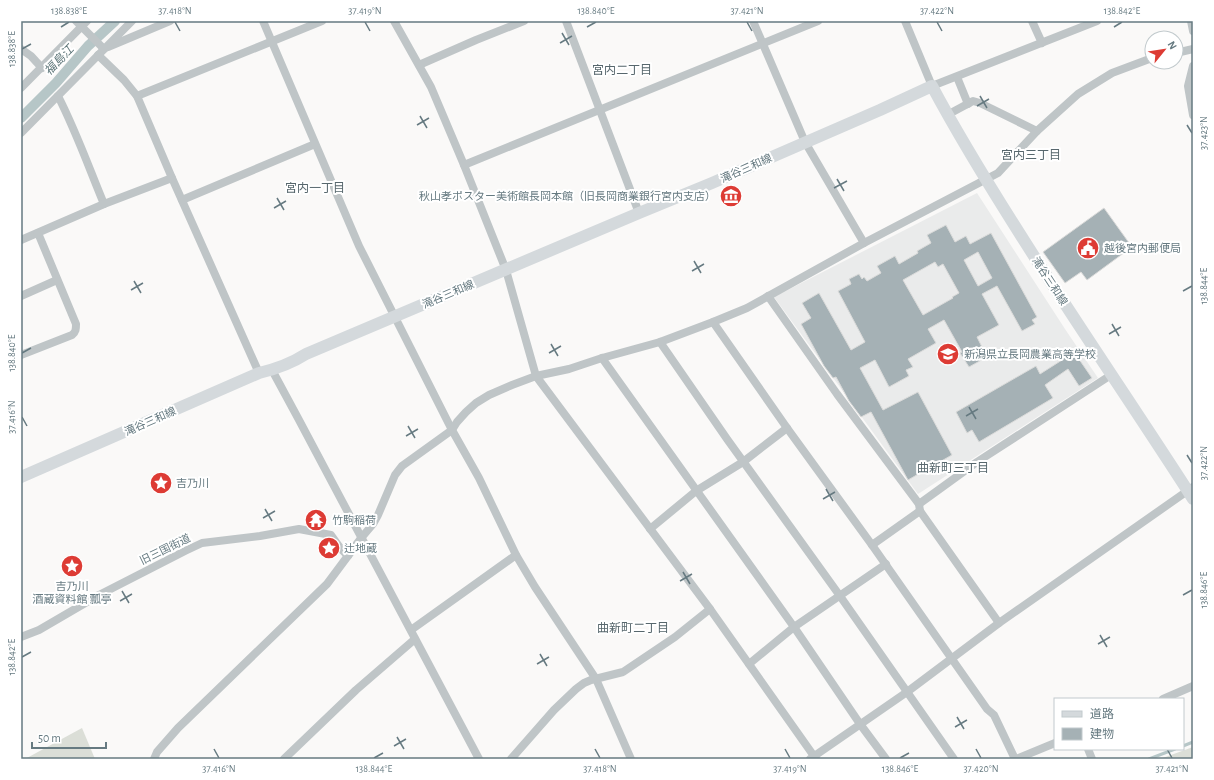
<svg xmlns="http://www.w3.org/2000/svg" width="1214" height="780" viewBox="0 0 1214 780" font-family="'Alegreya Sans','Noto Sans JP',sans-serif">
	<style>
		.built { fill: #eaebeb }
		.green { fill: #dbded7 }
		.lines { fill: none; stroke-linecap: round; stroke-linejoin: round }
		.stream { stroke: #b6c6c7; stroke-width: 3 }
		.canal { stroke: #b6c6c7; stroke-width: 10 }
		.building { fill: #a5b1b5; stroke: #dbdbda; fill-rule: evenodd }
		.street { stroke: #bfc5c7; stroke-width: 8 }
		.secondary { stroke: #d4d9dc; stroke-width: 12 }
		.ticks { fill: none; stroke: #667a81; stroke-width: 1.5 }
		.labels { text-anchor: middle; stroke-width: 4; stroke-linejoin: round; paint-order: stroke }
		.street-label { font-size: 11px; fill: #667a81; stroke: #fff }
		.poi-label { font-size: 11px; fill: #667a81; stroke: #fff; text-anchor: start }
		.water-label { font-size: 12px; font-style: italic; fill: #60787b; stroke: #fff }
		.neighbourhood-label { font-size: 12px; fill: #57676d; stroke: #fff }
		.neatline { fill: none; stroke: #667a81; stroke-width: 1.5 }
		.ticks-label { font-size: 10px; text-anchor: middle; fill: #667a81 }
	</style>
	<rect width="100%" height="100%" fill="#faf9f8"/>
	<path class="built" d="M977,193L1065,329L1098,378L918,494L774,297Z"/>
	<g class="green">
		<path d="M82,728L95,759H25Z"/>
		<path d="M1193,747V759H1160Z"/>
	</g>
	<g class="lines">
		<g class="stream">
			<path d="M1183,746L1193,742"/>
			<path d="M1149,759L1175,749"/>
		</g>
		<path class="canal" d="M21,118L56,83L88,46L115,21"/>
	</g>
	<g class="building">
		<path d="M1104,208L1132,247L1087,280L1081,272L1065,283L1043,252Z"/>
		<path d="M946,225L955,242L966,236L970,244L991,233L1037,317L1032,320L1035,324L1022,331L997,286L982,294L999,325L977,337L987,357L969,367L960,353L962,352L944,320L928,329L936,343L908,359L913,367L906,370L909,376L889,387L875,360L860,368L883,410L918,392L952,455L908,480L871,412L861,417L849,401L836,377L833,378L824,366L801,324L811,318L802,303L819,293L851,350L865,342L838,291L851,284L849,279L859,274L862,279L864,277L867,281L881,273L877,266L895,256L899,264L918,253L917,251L931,243L927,235ZM978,252L992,278L978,286L964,260ZM935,262L938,267L943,264L959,293L952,297L953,298L923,315L903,280Z"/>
		<path d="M1072,349L1092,378L1079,386L1068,369L1045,385L1053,398L979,442L972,430L967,433L956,412L1036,366L1040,374L1062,360L1060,357Z"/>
	</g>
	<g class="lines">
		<g class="street">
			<path d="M76,21L104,49"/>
			<path d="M263,21L359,246L452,430L479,478L516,555L535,587L596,679L631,759"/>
			<path d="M394,21L431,87L464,165L506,270L536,376L710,609L816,759"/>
			<path d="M566,21L639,213"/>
			<path d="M753,21L805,142L864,243"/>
			<path d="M905,21L932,86L1097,21"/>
			<path d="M1032,21L1042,43"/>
			<path d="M1191,21L1193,31"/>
			<path d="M108,47L170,21"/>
			<path d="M21,49L31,56L42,68"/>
			<path d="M1176,53L1193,49"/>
			<path d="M98,55L124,80L137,96L172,178L259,373"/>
			<path d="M419,65L476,40L524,21"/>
			<path d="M1193,66L1188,86L1193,115"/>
			<path d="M957,77L968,104"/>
			<path d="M21,88L87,21"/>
			<path d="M58,96C76,131 89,168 104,204"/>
			<path d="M137,96L322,21"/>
			<path d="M947,115L973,101L980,103L1037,131"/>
			<path d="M21,133L132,21"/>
			<path d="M464,165L818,21"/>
			<path d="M182,200L315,144"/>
			<path d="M21,240L104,204L172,178"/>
			<path d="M21,296L57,280"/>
			<path d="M768,296L837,394L919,504L920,511L999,623"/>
			<path d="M713,322L787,428L872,545L987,709L994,715L1015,759"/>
			<path d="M660,342L727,439L840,596L954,759"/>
			<path d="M21,355L72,335C76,332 76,329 76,324L38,233"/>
			<path d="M602,358L794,627L860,724L886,759"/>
			<path d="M272,370C342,499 410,629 479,759"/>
			<path d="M919,504L977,462L1111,375"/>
			<path d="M650,529L696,491L743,462L787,428"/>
			<path d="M872,545L920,511"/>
			<path d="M411,630L516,555"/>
			<path d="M21,637L39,630L99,595L185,551L202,543L260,536L299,529L331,535L341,549L348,556"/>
			<path d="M749,664L794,627L886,564"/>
			<path d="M1163,699L1193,686"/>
			<path d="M1088,749L1092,759"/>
			<path d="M154,759L157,752L178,728L327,584L362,537L373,524L378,515L395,475L402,466L452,430L457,422L466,412L476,403L489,395L512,385L536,376L569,369L602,358L660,342L713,322L747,308L864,243L998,173L1037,131L1078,94L1112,73L1152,58"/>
			<path d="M284,759L356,690L415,639"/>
			<path d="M511,759L554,710L576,689L584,683L591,680L623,672L675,637L710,609"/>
			<path d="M810,759L907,692L999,623L1193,487"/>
			<path d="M1016,759L1055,743"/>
		</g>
		<path class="secondary" d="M21,477L259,373C276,369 292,363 306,354L639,213L712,183L880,110L932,86C965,148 1003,208 1041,267C1091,345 1143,421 1193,499"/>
	</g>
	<path class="ticks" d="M175,22L180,31M365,22L370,31M747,22L752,31M937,22L942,31M61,27L69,22M587,27L596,22M1114,27L1122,22M562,33L569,45M560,43L572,36M22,49L31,44M980,96L987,108M977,106L989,99M420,116L427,128M417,125L429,118M1187,125L1192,133M837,179L844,191M834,188L847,181M277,198L284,210M274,208L286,201M694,261L701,273M692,271L704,264M134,281L141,293M131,290L143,283M1183,291L1192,286M1112,324L1119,336M1109,334L1121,327M551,344L558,356M22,353L31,348M549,353L561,346M969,407L976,419M966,416L978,409M22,417L27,426M408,426L415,438M406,436L418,429M1187,455L1192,463M826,489L833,501M823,499L835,492M265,509L272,521M263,518L275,511M683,572L690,584M680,581L692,574M122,591L129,603M1183,595L1192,590M120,601L132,594M1100,635L1107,647M1098,644L1110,637M540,654L547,666M22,657L31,652M537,664L549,657M957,717L964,729M955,727L967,720M397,737L404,749M394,746L406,739M214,749L219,758M595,749L600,758M785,749L790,758M976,749L981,758M1167,749L1172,758M374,758L383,753M900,758L909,753"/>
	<defs>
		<g id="museum-disc" transform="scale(1.15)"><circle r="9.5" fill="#dd3b34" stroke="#fff"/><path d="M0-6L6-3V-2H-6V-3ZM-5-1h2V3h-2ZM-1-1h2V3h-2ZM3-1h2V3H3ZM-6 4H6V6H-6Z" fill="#fff"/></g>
		<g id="civic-disc" transform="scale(1.15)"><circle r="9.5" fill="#dd3b34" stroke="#fff"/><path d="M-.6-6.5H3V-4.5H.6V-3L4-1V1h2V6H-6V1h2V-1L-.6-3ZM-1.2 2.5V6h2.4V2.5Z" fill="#fff"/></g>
		<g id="school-disc" transform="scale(1.15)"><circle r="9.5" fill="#dd3b34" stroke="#fff"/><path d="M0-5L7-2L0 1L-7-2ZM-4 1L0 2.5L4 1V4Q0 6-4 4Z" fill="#fff"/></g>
		<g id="sight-disc" transform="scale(1.15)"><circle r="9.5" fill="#dd3b34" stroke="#fff"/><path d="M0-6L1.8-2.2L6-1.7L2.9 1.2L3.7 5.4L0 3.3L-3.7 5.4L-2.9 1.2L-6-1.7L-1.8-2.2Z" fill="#fff"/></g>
		<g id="temple-disc" transform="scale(1.15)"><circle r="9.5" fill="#dd3b34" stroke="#fff"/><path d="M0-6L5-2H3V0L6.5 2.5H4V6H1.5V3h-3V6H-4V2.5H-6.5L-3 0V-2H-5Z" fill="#fff"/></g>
	</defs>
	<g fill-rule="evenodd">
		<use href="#museum-disc" x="731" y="196"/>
		<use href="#civic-disc" x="1088" y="248"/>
		<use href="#school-disc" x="948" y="354"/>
		<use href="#sight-disc" x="161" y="483"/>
		<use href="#temple-disc" x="316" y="520"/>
		<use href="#sight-disc" x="329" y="548"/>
		<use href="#sight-disc" x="72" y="566"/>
	</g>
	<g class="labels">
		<g class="street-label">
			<text transform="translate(746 168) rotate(-24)" y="4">滝谷三和線</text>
			<text transform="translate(1050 281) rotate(57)" y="4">滝谷三和線</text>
			<text transform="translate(448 294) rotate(-23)" y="4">滝谷三和線</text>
			<text transform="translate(150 421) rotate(-24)" y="4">滝谷三和線</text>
			<text transform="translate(165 549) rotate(-26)" y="4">旧三国街道</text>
		</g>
		<g class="poi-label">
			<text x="716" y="200" text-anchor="end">秋山孝ポスター美術館長岡本館（旧長岡商業銀行宮内支店）</text>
			<text x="1104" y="252">越後宮内郵便局</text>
			<text x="964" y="358">新潟県立長岡農業高等学校</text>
			<text x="176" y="487">吉乃川</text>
			<text x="332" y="524">竹駒稲荷</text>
			<text x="344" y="552">辻地蔵</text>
			<text x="72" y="590" text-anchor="middle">吉乃川<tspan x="72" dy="13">酒蔵資料館 瓢亭</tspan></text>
		</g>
		<g class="water-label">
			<text transform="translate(59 60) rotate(-46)" y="4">福島江</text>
		</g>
		<g class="neighbourhood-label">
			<text x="622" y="74">宮内二丁目</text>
			<text x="1031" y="159">宮内三丁目</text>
			<text x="315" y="192">宮内一丁目</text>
			<text x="953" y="472">曲新町三丁目</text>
			<text x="633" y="632">曲新町二丁目</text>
		</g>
	</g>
	<rect width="1214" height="780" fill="none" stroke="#ffffff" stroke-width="44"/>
	<rect x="1054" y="698" width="130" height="52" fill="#ffffff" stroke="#c2cacd"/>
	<rect x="1062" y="711" width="20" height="6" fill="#d4d9dc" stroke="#c2cacd"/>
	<text x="1090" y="718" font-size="12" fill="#667a81">道路</text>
	<rect x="1062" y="728" width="20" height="12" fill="#a5b1b5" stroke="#c2cacd"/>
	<text x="1090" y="738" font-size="12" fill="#667a81">建物</text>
	<g transform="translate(1164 50) rotate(60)"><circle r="19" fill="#ffffff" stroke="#c2cacd"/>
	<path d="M0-3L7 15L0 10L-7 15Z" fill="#dd3b34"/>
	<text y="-6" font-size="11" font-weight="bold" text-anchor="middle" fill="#667a81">N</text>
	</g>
	<path d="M32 742v6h74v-6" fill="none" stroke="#667a81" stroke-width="2"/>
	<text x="38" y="742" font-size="12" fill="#667a81" stroke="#ffffff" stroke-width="3" paint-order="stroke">50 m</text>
	<rect x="22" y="22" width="1170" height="736" class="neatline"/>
	<g class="ticks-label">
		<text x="69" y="14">138.838°E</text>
		<text x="175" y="14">37.418°N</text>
		<text x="365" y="14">37.419°N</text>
		<text x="596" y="14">138.840°E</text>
		<text x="747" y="14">37.421°N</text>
		<text x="937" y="14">37.422°N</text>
		<text x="1122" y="14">138.842°E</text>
		<text transform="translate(11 49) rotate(-90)" y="4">138.838°E</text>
		<text transform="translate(1203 133) rotate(-90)" y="4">37.423°N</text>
		<text transform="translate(1203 286) rotate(-90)" y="4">138.844°E</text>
		<text transform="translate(11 353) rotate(-90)" y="4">138.840°E</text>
		<text transform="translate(11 417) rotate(-90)" y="4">37.416°N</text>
		<text transform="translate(1203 463) rotate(-90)" y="4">37.422°N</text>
		<text transform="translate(1203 590) rotate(-90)" y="4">138.846°E</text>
		<text transform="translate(11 657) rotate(-90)" y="4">138.842°E</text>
		<text x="219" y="772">37.416°N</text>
		<text x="374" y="772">138.844°E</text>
		<text x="600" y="772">37.418°N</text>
		<text x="790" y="772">37.419°N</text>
		<text x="900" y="772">138.846°E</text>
		<text x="981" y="772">37.420°N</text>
		<text x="1172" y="772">37.421°N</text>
	</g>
</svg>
